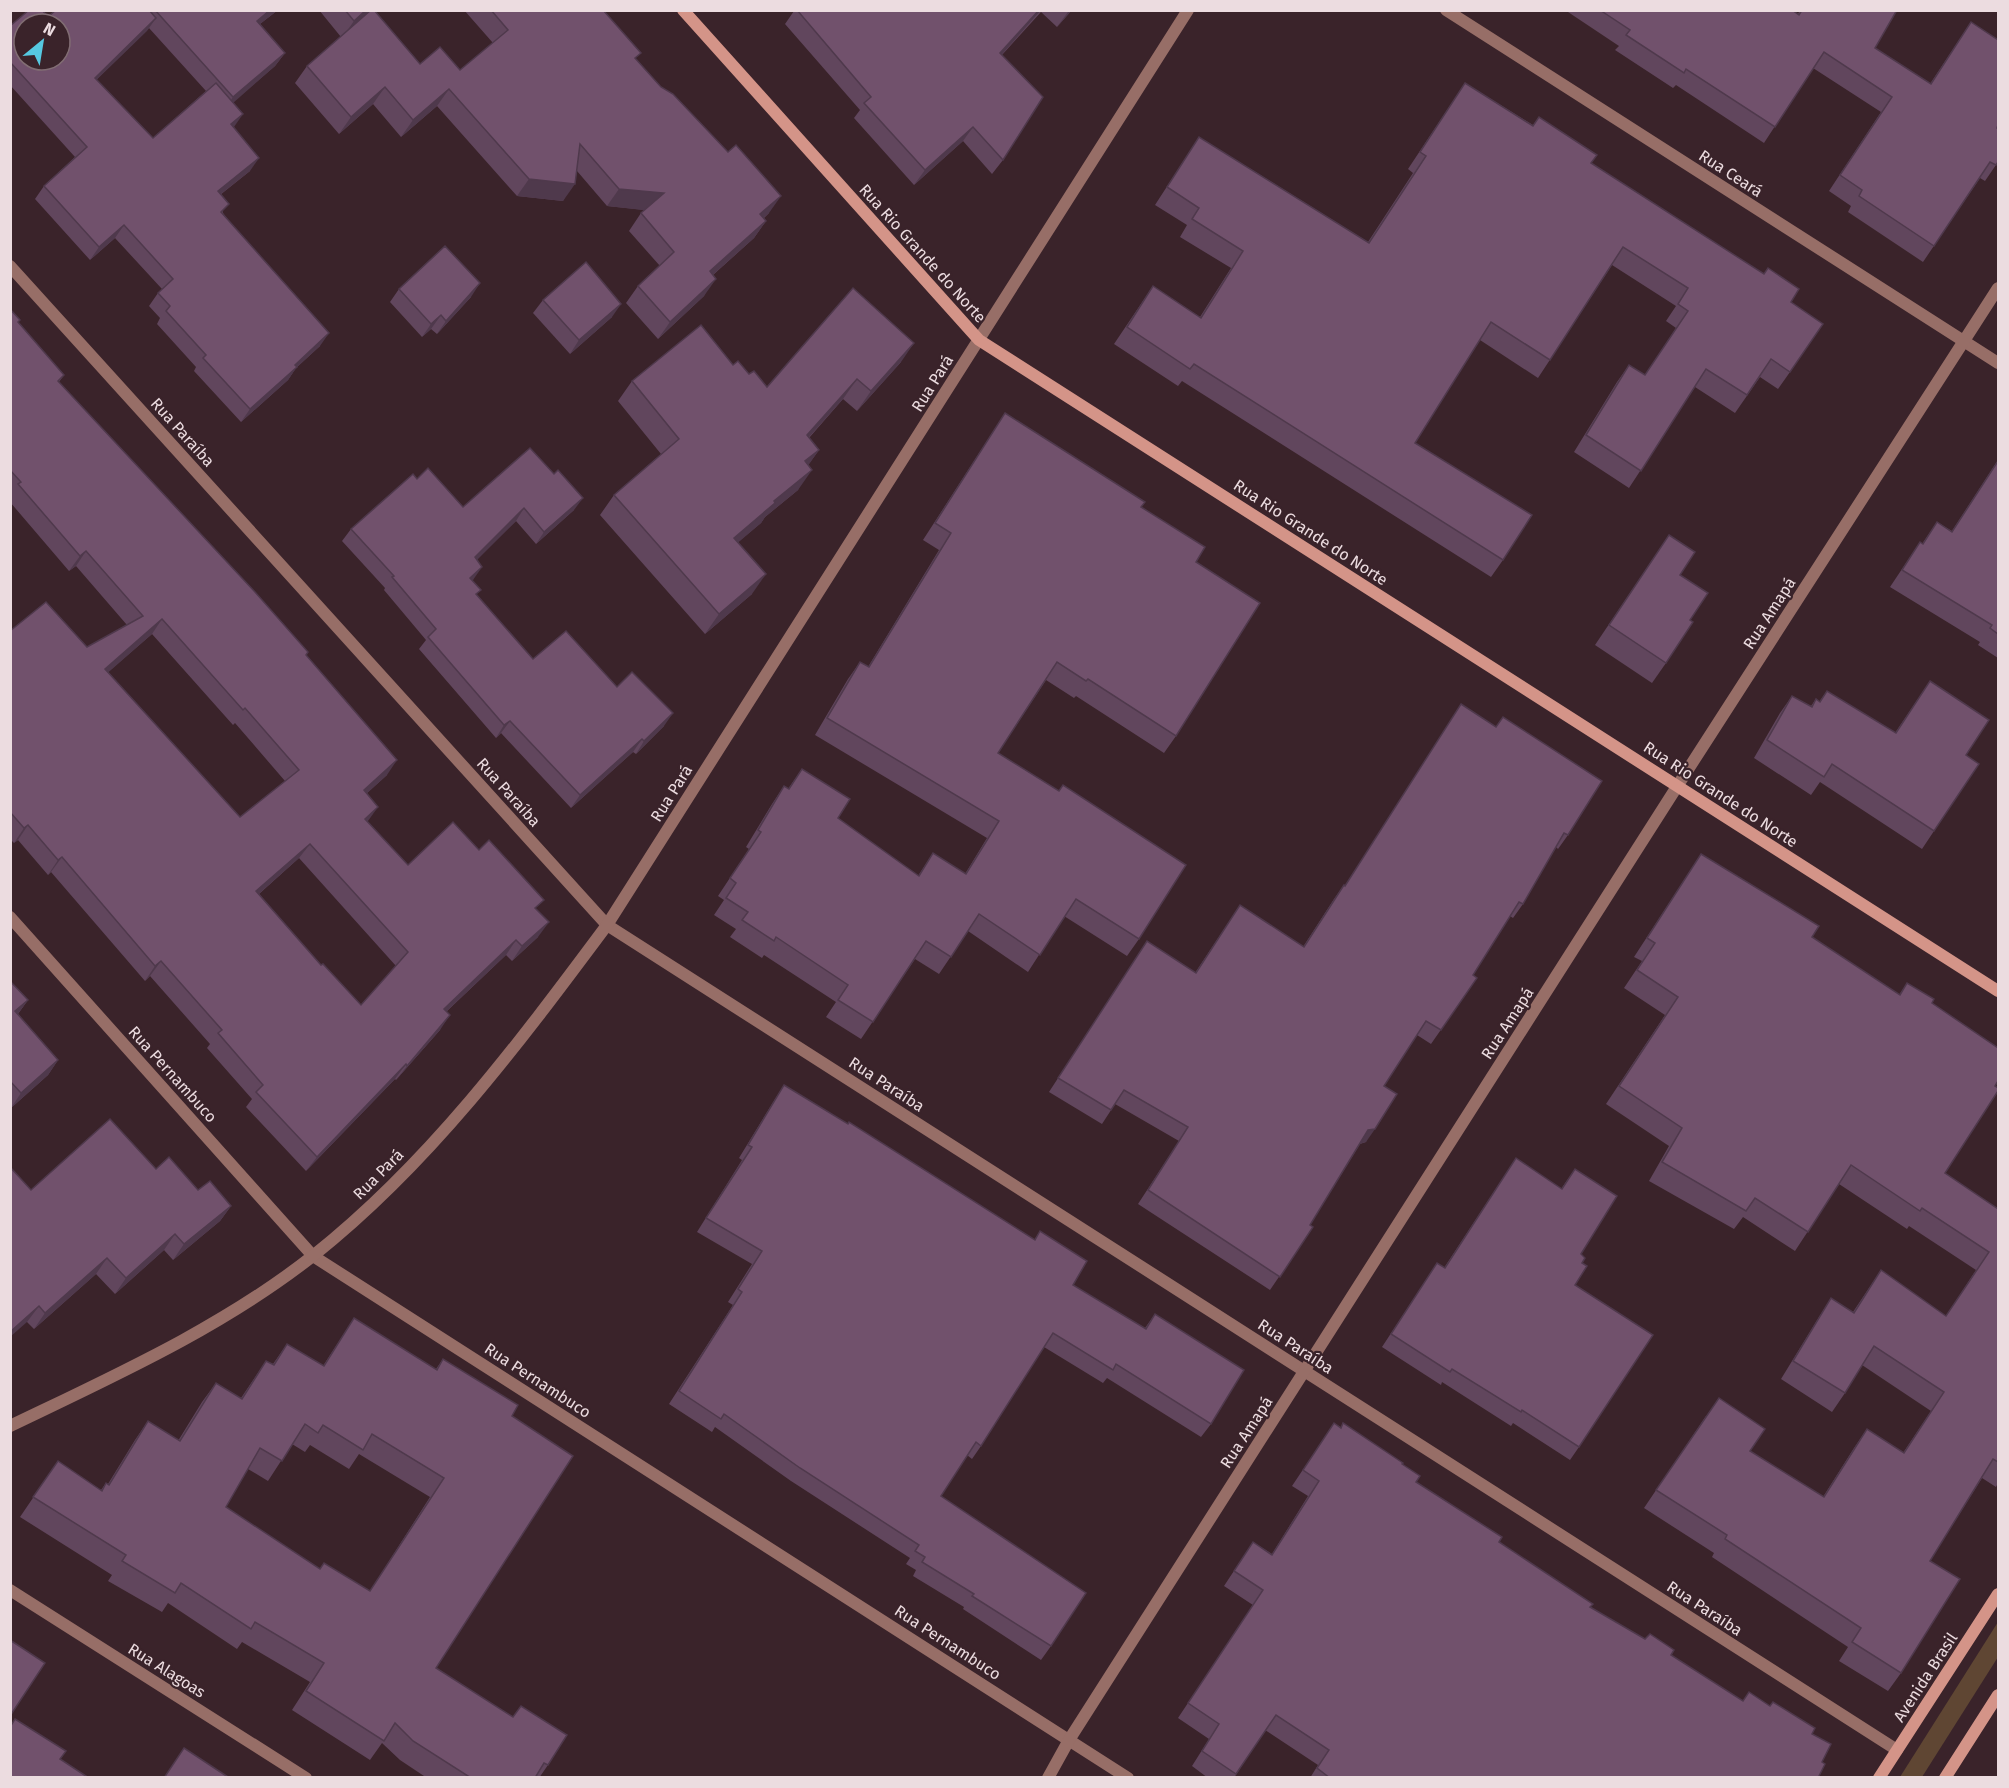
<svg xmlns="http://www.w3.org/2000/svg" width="2009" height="1788" viewBox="0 0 2009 1788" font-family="'Fira Sans',sans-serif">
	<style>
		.grass { fill: #5f4633 }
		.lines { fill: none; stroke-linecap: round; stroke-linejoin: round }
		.minor { stroke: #976e67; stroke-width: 12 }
		.secondary { stroke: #d49488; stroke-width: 12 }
		.wall { fill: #61465d; fill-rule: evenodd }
		.shaded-wall { fill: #4f394c }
		.building { fill: #71516c; stroke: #4f394c; stroke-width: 1.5; fill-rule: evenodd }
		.labels { text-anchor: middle; stroke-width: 4.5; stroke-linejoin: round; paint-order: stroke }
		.street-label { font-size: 16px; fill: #ecdce0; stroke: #3a232a }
	</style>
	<rect width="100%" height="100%" fill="#3a232a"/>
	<path class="grass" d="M1998,1622V1657L1922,1777H1900Z"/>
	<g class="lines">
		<g class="minor">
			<path d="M1446,10L1998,363"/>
			<path d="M10,266L607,925L1897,1750"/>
			<path d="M10,917L313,1256L1128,1778"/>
			<path d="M10,1426C114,1376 223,1327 314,1255C430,1163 519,1043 607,925L1188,10"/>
			<path d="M10,1590L306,1778"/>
			<path d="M1048,1778L1069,1740L1678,785L1998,288"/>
		</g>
		<g class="secondary">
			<path d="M683,10L979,340L1998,991"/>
			<path d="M1879,1778L1998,1594"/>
			<path d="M1945,1778L1998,1695"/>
		</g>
	</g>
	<g class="wall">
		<path d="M56,10H278L260,24L285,53L275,66L233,102V127L250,171L220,195L223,213L320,346L296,368L288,380L241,422L194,371L196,367L157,324L160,318L149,306L158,293L162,289L115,238L90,260L35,199L44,186L75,157L10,85V26L48,17ZM149,28L206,91L153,138L96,80Z"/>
		<path d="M319,10H374L420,64L460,70L493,43L464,10H603L636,60L769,213L764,218L766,221L754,238L713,275L704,296L658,339L626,303L638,286L660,266L629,231L641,213L645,210L607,206L577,171L563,201L517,196L437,106L401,137L373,104L339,134L295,83L307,66L341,37Z"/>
		<path d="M793,10H1072L1057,27L1041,12L1002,55L1003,160L992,174L963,141L914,185L854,118L860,110L785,24L794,11Z"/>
		<path d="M1565,10H1792L1798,14L1800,10H1897L1875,48L1930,84L1971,22L1997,128L1998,162L1985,181L1980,178L1923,262L1848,212L1851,206L1829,191L1881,112L1813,68L1764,143L1676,85L1673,88L1615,50L1619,46Z"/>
		<path d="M1465,83L1533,125L1539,117L1591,163L1791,302L1790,372L1778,389L1760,377L1735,413L1695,387L1629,488L1574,452L1617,382L1629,365L1645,375L1676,328L1666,321L1676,306L1612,265L1538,378L1480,340L1415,443L1503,560L1491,577L1182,381L1178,386L1114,344L1153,286L1200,317L1231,268L1180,237L1187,225L1155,205L1199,137L1368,242L1413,173L1408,169Z"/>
		<path d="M399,289L471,297L437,334L431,329L422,337L390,302Z"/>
		<path d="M543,300L612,317L570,354L533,313Z"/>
		<path d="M10,309L18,323L64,375L59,382L308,652L306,655L387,775L367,793L368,822L408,865L479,850L537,910L538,937L512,961L506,955L446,1012L440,1030L396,1080L395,1079L306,1171L246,1107L252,1099L207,1048L210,1044L150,976L145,981L51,872L48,875L18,840L14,843L10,839V631L87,647L127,625L76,566L69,571L10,502ZM152,634L233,725L235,723L285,781L240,817L108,672ZM299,858L396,966L361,1005L321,965L259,894Z"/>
		<path d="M901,362L857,411L843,399L809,438L819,450L808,465L798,490L765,517L761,523L738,542L752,594L705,634L600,515L614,495L661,454L618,401L632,381L733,365L749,374L767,387Z"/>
		<path d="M1005,413L1141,507L1196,562L1176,736L1164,753L1076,696L1074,698L1046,680L998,753L1139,939L1127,956L1064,916L1028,972L968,931L939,974L915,959L861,1039L826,1017L836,1002L764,955L762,958L730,937L736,929L714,915L724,900L718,896L749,849L746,847L772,804L784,786L788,789L802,769L838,818L918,876L933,853L965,874L987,838L815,735L848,679L860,662L868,667L939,550L923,540Z"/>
		<path d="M1998,460V658L1978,645L1980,642L1890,587L1920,542L1922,544L1937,522L1952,531Z"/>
		<path d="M417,479L463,507L574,510L536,544L516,521L477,559L473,580L472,581L477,595L533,659L617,687L664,726L636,754L633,752L571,808L501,733L496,738L419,649L426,640L384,590L385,588L342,541L351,529Z"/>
		<path d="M1669,535L1680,575L1690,620L1666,663L1652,683L1595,645Z"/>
		<path d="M1930,681L1966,755L1934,831L1922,849L1820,782L1811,795L1754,758L1780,713L1792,696L1811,706L1816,699L1819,702L1827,691L1895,733Z"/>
		<path d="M1461,704L1568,835L1558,849L1556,847L1523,904L1513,918L1510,916L1473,975L1477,978L1431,1044L1417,1035L1384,1086L1366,1142L1360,1144L1310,1225L1313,1227L1270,1290L1138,1204L1179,1141L1115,1104L1102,1124L1049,1092L1147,941L1195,973L1240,905L1303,947L1334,899L1344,885L1345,886Z"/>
		<path d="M1701,854L1812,937L1899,995L1907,983L1932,1003L1945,1173L1998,1209V1483L1996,1487L1982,1478L1930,1561L1901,1673L1888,1691L1839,1661L1848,1647L1712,1557L1714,1553L1644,1508L1706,1416L1750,1451L1823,1497L1854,1448L1867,1429L1903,1453L1931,1411L1862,1365L1845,1393L1832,1412L1781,1379L1819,1317L1831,1298L1853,1312L1881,1270L1946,1316L1976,1270L1909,1226L1907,1229L1839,1184L1795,1251L1743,1217L1734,1229L1649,1181L1669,1146L1606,1104L1665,1015L1624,988L1642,961L1634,957Z"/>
		<path d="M10,981L28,1000L18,1014L58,1060L48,1075L11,1108Z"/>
		<path d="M784,1085L1034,1240L1040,1231L1073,1285L1145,1328L1155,1314L1211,1424L1201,1437L1107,1378L1103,1383L1044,1347L981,1446L972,1459L967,1455L941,1496L1051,1646L1041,1660L963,1609L964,1607L913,1576L916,1570L906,1564L910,1558L791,1481L715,1427L712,1432L669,1404L733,1305L728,1302L752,1264L697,1232L742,1160L739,1158L775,1099Z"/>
		<path d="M1516,1158L1561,1189L1575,1169L1581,1254L1582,1263L1575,1285L1579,1447L1570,1460L1513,1423L1511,1426L1442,1382L1441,1385L1382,1347L1437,1263L1444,1268Z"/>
		<path d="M156,1169L198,1190L231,1206L220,1221L173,1260L164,1250L115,1294L96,1274L34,1329L27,1322L31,1190Z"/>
		<path d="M354,1318L436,1369L443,1359L512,1416L436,1668L513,1717L521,1706L548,1765L539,1778H427L400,1760L382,1743L370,1760L292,1710L310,1682L242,1642L237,1649L168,1603L162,1612L108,1581L112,1575L20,1517L58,1461L101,1490L106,1483L108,1484L135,1440L148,1421L178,1441L202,1402L216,1383L241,1398L266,1361L273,1364L287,1344L323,1366ZM292,1444L305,1452L310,1445L349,1469L359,1454L430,1497L370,1591L320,1569L226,1507L248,1469L268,1481Z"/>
		<path d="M1334,1423L1402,1464L1416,1482L1590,1607L1671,1655L1743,1701L1812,1734L1822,1762L1818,1778H1310L1318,1765L1265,1730L1234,1778H1208L1192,1766L1209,1739L1178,1718L1253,1605L1224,1586L1253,1542L1272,1554L1308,1496L1292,1486Z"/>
	</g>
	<g class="shaded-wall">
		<path d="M270,10H278L247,34L257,21Z"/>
		<path d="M366,10H373L342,38L354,21Z"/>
		<path d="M1039,10H1041L990,68L1000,53Z"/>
		<path d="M1069,10H1072L1057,27L1068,12Z"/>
		<path d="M156,18L147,31L85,91L95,78Z"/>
		<path d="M285,53L275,66L224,111L233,97Z"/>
		<path d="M385,87L373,104L339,134L351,117Z"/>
		<path d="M449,89L437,106L401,137L413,120Z"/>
		<path d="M243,114L234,127L222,137L231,124Z"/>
		<path d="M973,127L963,141L914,185L925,170Z"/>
		<path d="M259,158L250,171L208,204L218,191Z"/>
		<path d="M529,179L575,184L563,201L517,196Z"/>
		<path d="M619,189L664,193L652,211L607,206Z"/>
		<path d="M781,196L769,213L748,231L760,214Z"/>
		<path d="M766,221L754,238L698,288L710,271Z"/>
		<path d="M124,225L115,238L90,260L99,247Z"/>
		<path d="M716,279L704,296L658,339L670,322Z"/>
		<path d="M480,283L471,297L437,334L446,321Z"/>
		<path d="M621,304L612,317L570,354L579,340Z"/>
		<path d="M441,315L431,329L422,337L431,324Z"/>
		<path d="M329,333L320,346L296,368L288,380L241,422L250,409L295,365Z"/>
		<path d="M914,343L901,362L857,411L871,391Z"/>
		<path d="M857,379L843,399L793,455L807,435Z"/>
		<path d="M819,450L805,470V461Z"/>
		<path d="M812,470L798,490L765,517L761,523L720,558L734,538L774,501Z"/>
		<path d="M583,498L574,510L536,544L544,532Z"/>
		<path d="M524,508L516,521L467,570L475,557Z"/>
		<path d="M86,551L76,566L69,571L80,556Z"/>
		<path d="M482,567L473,580L461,591L470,578Z"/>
		<path d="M766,574L752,594L705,634L719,614Z"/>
		<path d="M162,619L152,634L95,684L105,669Z"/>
		<path d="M673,713L664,726L636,754L644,741Z"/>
		<path d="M510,721L501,733L496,738L504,725Z"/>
		<path d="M642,739L633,752L571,808L580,795Z"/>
		<path d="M397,760L387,775L354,805L364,790Z"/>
		<path d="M378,807L368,821L365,819Z"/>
		<path d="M28,825L18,840L14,843L24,828Z"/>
		<path d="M310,844L299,858L245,906L256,891Z"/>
		<path d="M62,857L51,872L48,875L58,860Z"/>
		<path d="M549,922L538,937L512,961L522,946Z"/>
		<path d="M516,940L506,955L433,1024L444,1009Z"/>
		<path d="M161,961L150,976L145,981L155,966Z"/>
		<path d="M28,1000L17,1015L15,1011Z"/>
		<path d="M450,1015L440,1030L396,1080L407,1066Z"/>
		<path d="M58,1060L48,1075L11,1108L21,1093Z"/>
		<path d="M406,1064L395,1079L306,1171L317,1157Z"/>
		<path d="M1375,1129L1366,1142L1359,1144L1368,1130Z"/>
		<path d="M231,1206L220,1221L173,1260L184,1244Z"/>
		<path d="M175,1234L164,1250L115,1294L126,1278Z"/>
		<path d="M107,1258L96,1274L34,1329L45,1313Z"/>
		<path d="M39,1306L27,1322L10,1337V1332Z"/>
	</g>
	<g class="building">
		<path d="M29,10H42L48,17L56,10H149L156,18L95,78L153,138L216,83L243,114L231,124L259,158L218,191L229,204L221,212L329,333L295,365L297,367L250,409L203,358L206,355L166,311L170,306L158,293L173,279L124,225L99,247L44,186L87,147L10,62V26ZM24,24H60V60H24Z"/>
		<path d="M155,10H270L257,21L285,53L233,97Z"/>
		<path d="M345,10H366L354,21Z"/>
		<path d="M371,10H374L420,64L440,47L460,70L508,30L491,10H603L641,53L635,58L661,87L673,94L728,152L736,145L781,196L760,214L766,221L710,271L716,279L670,322L638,286L674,252L641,213L664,193L619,189L580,144L575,184L529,179L449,89L413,120L385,87L351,117L307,66Z"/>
		<path d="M797,10H1039L1000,53L1043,97L1003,160L973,127L925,170L864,103L871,97Z"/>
		<path d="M1600,10H1792L1799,15L1802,10H1897L1875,48L1931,84L1971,22L1998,40V125L1997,128L1998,129V162L1996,165L1990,162L1934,246L1859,196L1862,190L1840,175L1892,97L1824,52L1775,127L1686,69L1684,73L1626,35L1630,30Z"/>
		<path d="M1465,83L1533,126L1539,117L1597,155L1591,163L1764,274L1768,268L1799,289L1791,302L1823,324L1790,372L1771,359L1747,395L1706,369L1641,471L1586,435L1629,365L1645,375L1688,311L1678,304L1688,288L1623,247L1550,360L1491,322L1415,443L1532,515L1503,560L1194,364L1190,369L1127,327L1153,286L1201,318L1243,251L1192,219L1199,208L1167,187L1199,137L1369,243L1426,156L1420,152Z"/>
		<path d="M445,246L480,283L446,321L441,315L431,324L399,289Z"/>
		<path d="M586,262L621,304L579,340L543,300Z"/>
		<path d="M853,288L914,343L871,391L857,379L807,435L819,450L805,461L812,470L774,501L775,503L734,538L766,574L719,614L614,495L679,439L632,381L701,325L733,365L738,361L749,374L754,371L767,387Z"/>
		<path d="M10,309L20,320L18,322L64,375L58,381L255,592L308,652L306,655L397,760L364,790L378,807L365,819L408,865L453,822L479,850L489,840L544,900L535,908L549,922L522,946L516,940L444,1009L450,1015L407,1066L406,1064L317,1157L256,1092L263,1085L218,1033L222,1030L161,961L155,966L62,857L58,860L28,825L24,828L10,812V631L46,602L87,647L143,616L86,551L80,556L18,484L21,482L10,470ZM162,619L243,710L245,708L299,770L240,817L105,669ZM310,844L408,952L361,1005L323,964L321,965L256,891Z"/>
		<path d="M1005,413L1145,502L1141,507L1205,547L1196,562L1260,603L1176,736L1088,679L1086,681L1057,662L998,753L1059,791L1063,785L1186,865L1139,939L1076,899L1040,955L979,914L951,957L926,941L873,1022L838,1000L848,985L776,937L774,941L742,920L748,912L726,898L736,883L730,878L761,832L758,830L784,786L789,789L802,769L850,799L838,818L919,876L933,853L966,874L999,821L827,718L860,662L869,667L951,533L935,523Z"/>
		<path d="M530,448L554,474L558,470L583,498L544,532L524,508L475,557L482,567L470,578L481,590L476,594L533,659L566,631L617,687L632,672L673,713L644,741L642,739L580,795L510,721L504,725L428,637L436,629L392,577L394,576L351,529L413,474L417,479L428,468L463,507Z"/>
		<path d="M1998,461V634L1990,628L1992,625L1902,570L1920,542L1923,544L1937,522L1952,532Z"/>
		<path d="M1669,535L1695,552L1680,575L1708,593L1690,620L1693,622L1666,663L1609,625Z"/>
		<path d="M1930,681L1989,720L1966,755L1979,764L1934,831L1832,764L1824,777L1767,740L1792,696L1812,707L1816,699L1820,702L1827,691L1896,733Z"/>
		<path d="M1461,704L1496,727L1503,717L1602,781L1568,835L1564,833L1523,904L1519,902L1473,975L1477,978L1441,1030L1426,1021L1384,1086L1397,1094L1375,1129L1368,1130L1310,1225L1313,1227L1280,1277L1148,1190L1188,1127L1124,1090L1111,1110L1058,1078L1147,941L1196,973L1240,905L1304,947L1344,885L1345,886Z"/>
		<path d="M1701,854L1819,926L1812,937L1900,995L1907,983L1934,999L1932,1003L1998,1048V1081L1995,1086L1998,1088V1091L1945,1173L1998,1209V1462L1993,1459L1930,1561L1960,1579L1901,1673L1852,1642L1861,1628L1725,1539L1727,1535L1656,1490L1719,1398L1765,1429L1750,1451L1824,1497L1867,1429L1904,1453L1944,1392L1874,1346L1845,1393L1793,1361L1831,1298L1854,1313L1881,1270L1946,1316L1989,1252L1922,1208L1920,1211L1851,1165L1808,1232L1755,1198L1746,1211L1662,1162L1682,1128L1619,1086L1678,997L1637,970L1655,943L1647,938Z"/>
		<path d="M10,981L28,1000L15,1011L58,1060L21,1093L10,1081Z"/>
		<path d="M784,1085L848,1124L849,1122L1035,1240L1040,1231L1087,1261L1073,1285L1146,1329L1155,1314L1244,1370L1211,1424L1116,1364L1113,1370L1053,1333L981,1446L976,1442L941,1496L1086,1593L1051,1646L972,1596L974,1594L922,1562L925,1557L915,1551L919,1545L800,1468L724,1414L721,1419L679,1391L742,1292L738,1289L762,1251L706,1218L752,1147L748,1145Z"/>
		<path d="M110,1119L156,1169L169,1157L198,1190L210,1181L231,1206L184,1244L175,1234L126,1278L107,1258L45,1313L39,1306L10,1332V1167L31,1190Z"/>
		<path d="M1516,1158L1562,1189L1575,1169L1617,1196L1581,1254L1585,1258L1582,1263L1587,1266L1575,1285L1653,1335L1579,1447L1522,1410L1521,1412L1452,1369L1450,1372L1391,1334L1437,1263L1445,1268Z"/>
		<path d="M354,1318L437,1370L443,1359L518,1405L512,1416L573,1456L436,1668L513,1717L521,1706L567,1735L548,1765L544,1763L535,1778H471L413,1741L395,1723L384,1741L306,1691L324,1663L255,1622L251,1629L181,1583L175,1593L122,1561L126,1555L33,1497L58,1461L102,1491L106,1483L109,1485L148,1421L180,1441L216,1383L242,1399L266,1361L274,1365L287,1344L324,1366ZM305,1424L318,1433L323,1425L363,1450L372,1434L444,1478L370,1591L324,1563L320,1569L226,1507L260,1448L282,1461Z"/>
		<path d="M1334,1423L1341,1428L1343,1423L1403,1463L1402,1464L1420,1476L1416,1482L1502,1537L1499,1542L1593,1604L1590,1607L1645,1639L1650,1634L1674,1650L1671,1655L1743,1701L1749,1692L1770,1706L1773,1702L1815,1728L1812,1734L1831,1744L1822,1762L1825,1764L1818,1778H1330L1317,1768L1329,1750L1276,1715L1236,1774L1202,1751L1219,1724L1188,1703L1263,1590L1234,1571L1253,1542L1272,1555L1319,1481L1303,1470Z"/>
		<path d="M10,1640L45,1663L10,1716Z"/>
		<path d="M15,1719L66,1751L60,1759L89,1778H10V1727Z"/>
		<path d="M184,1748L228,1777V1778H164Z"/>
	</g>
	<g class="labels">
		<g class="street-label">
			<text transform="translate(1731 173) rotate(33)" y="6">Rua Ceará</text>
			<text transform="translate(923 253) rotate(48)" y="6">Rua Rio Grande do Norte</text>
			<text transform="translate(932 383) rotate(-58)" y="6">Rua Pará</text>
			<text transform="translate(183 432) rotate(48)" y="6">Rua Paraíba</text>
			<text transform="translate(1311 532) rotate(33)" y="6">Rua Rio Grande do Norte</text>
			<text transform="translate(1769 613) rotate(-57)" y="6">Rua Amapá</text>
			<text transform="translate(509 792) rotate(48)" y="6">Rua Paraíba</text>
			<text transform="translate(671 793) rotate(-58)" y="6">Rua Pará</text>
			<text transform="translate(1721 794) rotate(33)" y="6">Rua Rio Grande do Norte</text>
			<text transform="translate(1507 1023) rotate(-57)" y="6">Rua Amapá</text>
			<text transform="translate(173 1074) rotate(48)" y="6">Rua Pernambuco</text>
			<text transform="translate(887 1084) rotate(33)" y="6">Rua Paraíba</text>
			<text transform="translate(378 1174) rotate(-45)" y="6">Rua Pará</text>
			<text transform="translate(1296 1346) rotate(33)" y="6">Rua Paraíba</text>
			<text transform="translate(538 1380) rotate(33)" y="6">Rua Pernambuco</text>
			<text transform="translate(1246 1432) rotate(-57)" y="6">Rua Amapá</text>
			<text transform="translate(1705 1608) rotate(33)" y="6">Rua Paraíba</text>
			<text transform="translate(948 1642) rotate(33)" y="6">Rua Pernambuco</text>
			<text transform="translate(167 1670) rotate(32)" y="6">Rua Alagoas</text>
			<text transform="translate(1925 1677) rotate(-57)" y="6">Avenida Brasil</text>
		</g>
	</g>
	<rect width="2009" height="1788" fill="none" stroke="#ecdce0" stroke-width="24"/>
	<g transform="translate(42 42) rotate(30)"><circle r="28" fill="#3a232a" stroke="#816d73" stroke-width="1.5"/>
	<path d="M0-4.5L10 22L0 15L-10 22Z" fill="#56c9e1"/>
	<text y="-9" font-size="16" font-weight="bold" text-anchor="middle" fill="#ecdce0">N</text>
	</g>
</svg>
